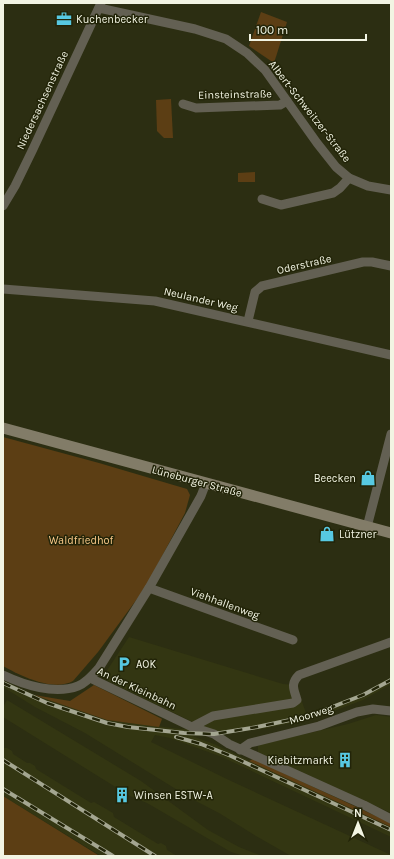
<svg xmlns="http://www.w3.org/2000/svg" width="394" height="859" viewBox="0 0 394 859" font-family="Karla,sans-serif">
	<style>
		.built { fill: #333612 }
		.green { fill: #5c3e14 }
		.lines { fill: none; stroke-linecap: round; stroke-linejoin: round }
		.minor { stroke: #636053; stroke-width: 9 }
		.secondary { stroke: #827c68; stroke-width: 11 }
		.rail-casing { stroke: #a4a691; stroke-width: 4 }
		.rail { stroke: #222408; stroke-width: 2.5; stroke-dasharray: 8; stroke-linecap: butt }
		.labels { text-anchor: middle; stroke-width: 3; stroke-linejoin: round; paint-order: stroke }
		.poi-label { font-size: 11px; fill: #f2f4e3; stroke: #222408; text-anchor: start }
		.street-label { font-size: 11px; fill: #f2f4e3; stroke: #222408 }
		.park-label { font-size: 11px; fill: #fac98a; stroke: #222408 }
	</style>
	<rect width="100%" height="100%" fill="#2c2e12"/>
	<g class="built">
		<path d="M129,637L283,684L296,685L306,713L326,707L365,692L391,677V684L363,700L318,717L262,729L192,736L214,744L391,827V837L222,757L170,738L155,735L151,742L231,781L391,855V856H291L256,836L219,813L192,799L85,733L35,707L3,687V680L34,695L107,720L181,729L205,728L102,678Z"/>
		<path d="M7,700L141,781L208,830L239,847L262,856H244L231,852L147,803L130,796L3,717V707Z"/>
		<path d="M376,715L391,717V813L258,752V746L262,744L348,724Z"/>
		<path d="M3,748H7L12,751L13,754L27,763H30L35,766L36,769L91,803L94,802L113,813L114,817L158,844L161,843L166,846L167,850L177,856H101L3,796Z"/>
	</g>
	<g class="green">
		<path d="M261,12L287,22L274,63L249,46Z"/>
		<path d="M171,99L173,138H164L157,131L156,100Z"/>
		<path d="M255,172V182H238V173Z"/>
		<path d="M3,437L99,463L187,489L190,495L185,513L145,588L98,652L73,681C53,692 21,676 3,666Z"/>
		<path d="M94,685L162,719L159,727L107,720L34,695L70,701Z"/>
		<path d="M253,759L391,823V827L249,761Z"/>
		<path d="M3,796L98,855L101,856H3Z"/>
	</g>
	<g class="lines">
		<g class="minor">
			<path d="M99,8L195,29L226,39L247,53L265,70L317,143L336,167L349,178L368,186L391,190"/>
			<path d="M183,104L196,108L280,105L287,101"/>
			<path d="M262,199L281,205L333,193L340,188L349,178"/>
			<path d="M3,206L15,186L33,149L101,3"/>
			<path d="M3,289L155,301L391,355"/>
			<path d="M248,321L255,292L262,286L363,262H372L391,266"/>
			<path d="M367,527L391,434"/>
			<path d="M149,588L293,640"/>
			<path d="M3,675C24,685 55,695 78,686C86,683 93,675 99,668L149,588L201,496L206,483"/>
			<path d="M90,678L192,727L214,734L229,744L364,805L391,819"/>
			<path d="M192,727L213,716L293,703L297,700C294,689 290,684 299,675L391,642"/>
			<path d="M240,750L250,743L319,726L357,712L373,709L391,711"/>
		</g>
		<path class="secondary" d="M3,428L391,533"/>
		<g class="rail-casing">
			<g id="rail">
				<path d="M3,683L47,703L107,723L128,727L184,733L214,734L257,727L309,716L363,695L391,680"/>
				<path d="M176,737L201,744L231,756L391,830"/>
				<path d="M3,760L155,856"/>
				<path d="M3,789L113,856"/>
			</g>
		</g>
		<use href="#rail" class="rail"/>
	</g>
	<defs>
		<g id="office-bare" transform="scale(1.2)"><path d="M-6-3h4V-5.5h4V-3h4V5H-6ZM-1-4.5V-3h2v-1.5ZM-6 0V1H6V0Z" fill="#57c9e2" stroke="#222408" stroke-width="2.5" paint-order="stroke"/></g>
		<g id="shop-bare" transform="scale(1.2)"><path d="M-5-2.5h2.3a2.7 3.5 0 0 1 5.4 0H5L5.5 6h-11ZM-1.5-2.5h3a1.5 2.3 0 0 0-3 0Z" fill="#57c9e2" stroke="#222408" stroke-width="2.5" paint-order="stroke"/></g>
		<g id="parking-bare" transform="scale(1.2)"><path d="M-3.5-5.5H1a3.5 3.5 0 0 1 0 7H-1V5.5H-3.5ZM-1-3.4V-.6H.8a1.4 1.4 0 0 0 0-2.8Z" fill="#57c9e2" stroke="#222408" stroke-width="2.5" paint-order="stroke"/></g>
		<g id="building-bare" transform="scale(1.2)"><path d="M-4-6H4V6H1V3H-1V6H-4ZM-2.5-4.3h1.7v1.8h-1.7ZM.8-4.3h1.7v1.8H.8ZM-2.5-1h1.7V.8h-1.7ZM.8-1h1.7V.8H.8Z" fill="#57c9e2" stroke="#222408" stroke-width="2.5" paint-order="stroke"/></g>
	</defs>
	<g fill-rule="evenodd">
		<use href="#office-bare" x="64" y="19"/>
		<use href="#shop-bare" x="368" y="478"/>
		<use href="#shop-bare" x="327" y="534"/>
		<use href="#parking-bare" x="124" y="664"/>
		<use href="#building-bare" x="345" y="760"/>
		<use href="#building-bare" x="122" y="795"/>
	</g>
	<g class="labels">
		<g class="poi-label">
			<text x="76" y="23">Kuchenbecker</text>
			<text x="356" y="482" text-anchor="end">Beecken</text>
			<text x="339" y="538">Lützner</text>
			<text x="136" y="668">AOK</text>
			<text x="333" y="764" text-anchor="end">Kiebitzmarkt</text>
			<text x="134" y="799">Winsen ESTW-A</text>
		</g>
		<g class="street-label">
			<text transform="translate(235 94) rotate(-1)" y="4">Einsteinstraße</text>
			<text transform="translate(42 100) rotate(-65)" y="4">Niedersachsenstraße</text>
			<text transform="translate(310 111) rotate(52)" y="4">Albert-Schweitzer-Straße</text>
			<text transform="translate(304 264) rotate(-13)" y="4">Oderstraße</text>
			<text transform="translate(201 299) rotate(13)" y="4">Neulander Weg</text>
			<text transform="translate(197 481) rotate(15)" y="4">Lüneburger Straße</text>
			<text transform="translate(225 603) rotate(20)" y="4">Viehhallenweg</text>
			<text transform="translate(137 688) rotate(25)" y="4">An der Kleinbahn</text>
			<text transform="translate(311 714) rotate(-17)" y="4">Moorweg</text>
		</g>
		<g class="park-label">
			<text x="81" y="544">Waldfriedhof</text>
		</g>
	</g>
	<rect width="394" height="859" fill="none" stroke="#f2f4e3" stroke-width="8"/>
	<g transform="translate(358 823)" stroke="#222408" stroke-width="3" paint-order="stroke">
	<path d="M0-3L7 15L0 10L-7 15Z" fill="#f2f4e3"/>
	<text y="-6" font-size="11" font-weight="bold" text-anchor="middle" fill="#f2f4e3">N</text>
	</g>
	<path d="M250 34v6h116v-6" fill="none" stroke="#f2f4e3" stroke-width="2"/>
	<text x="256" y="34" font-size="12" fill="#f2f4e3" stroke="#222408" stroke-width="3" paint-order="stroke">100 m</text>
</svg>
